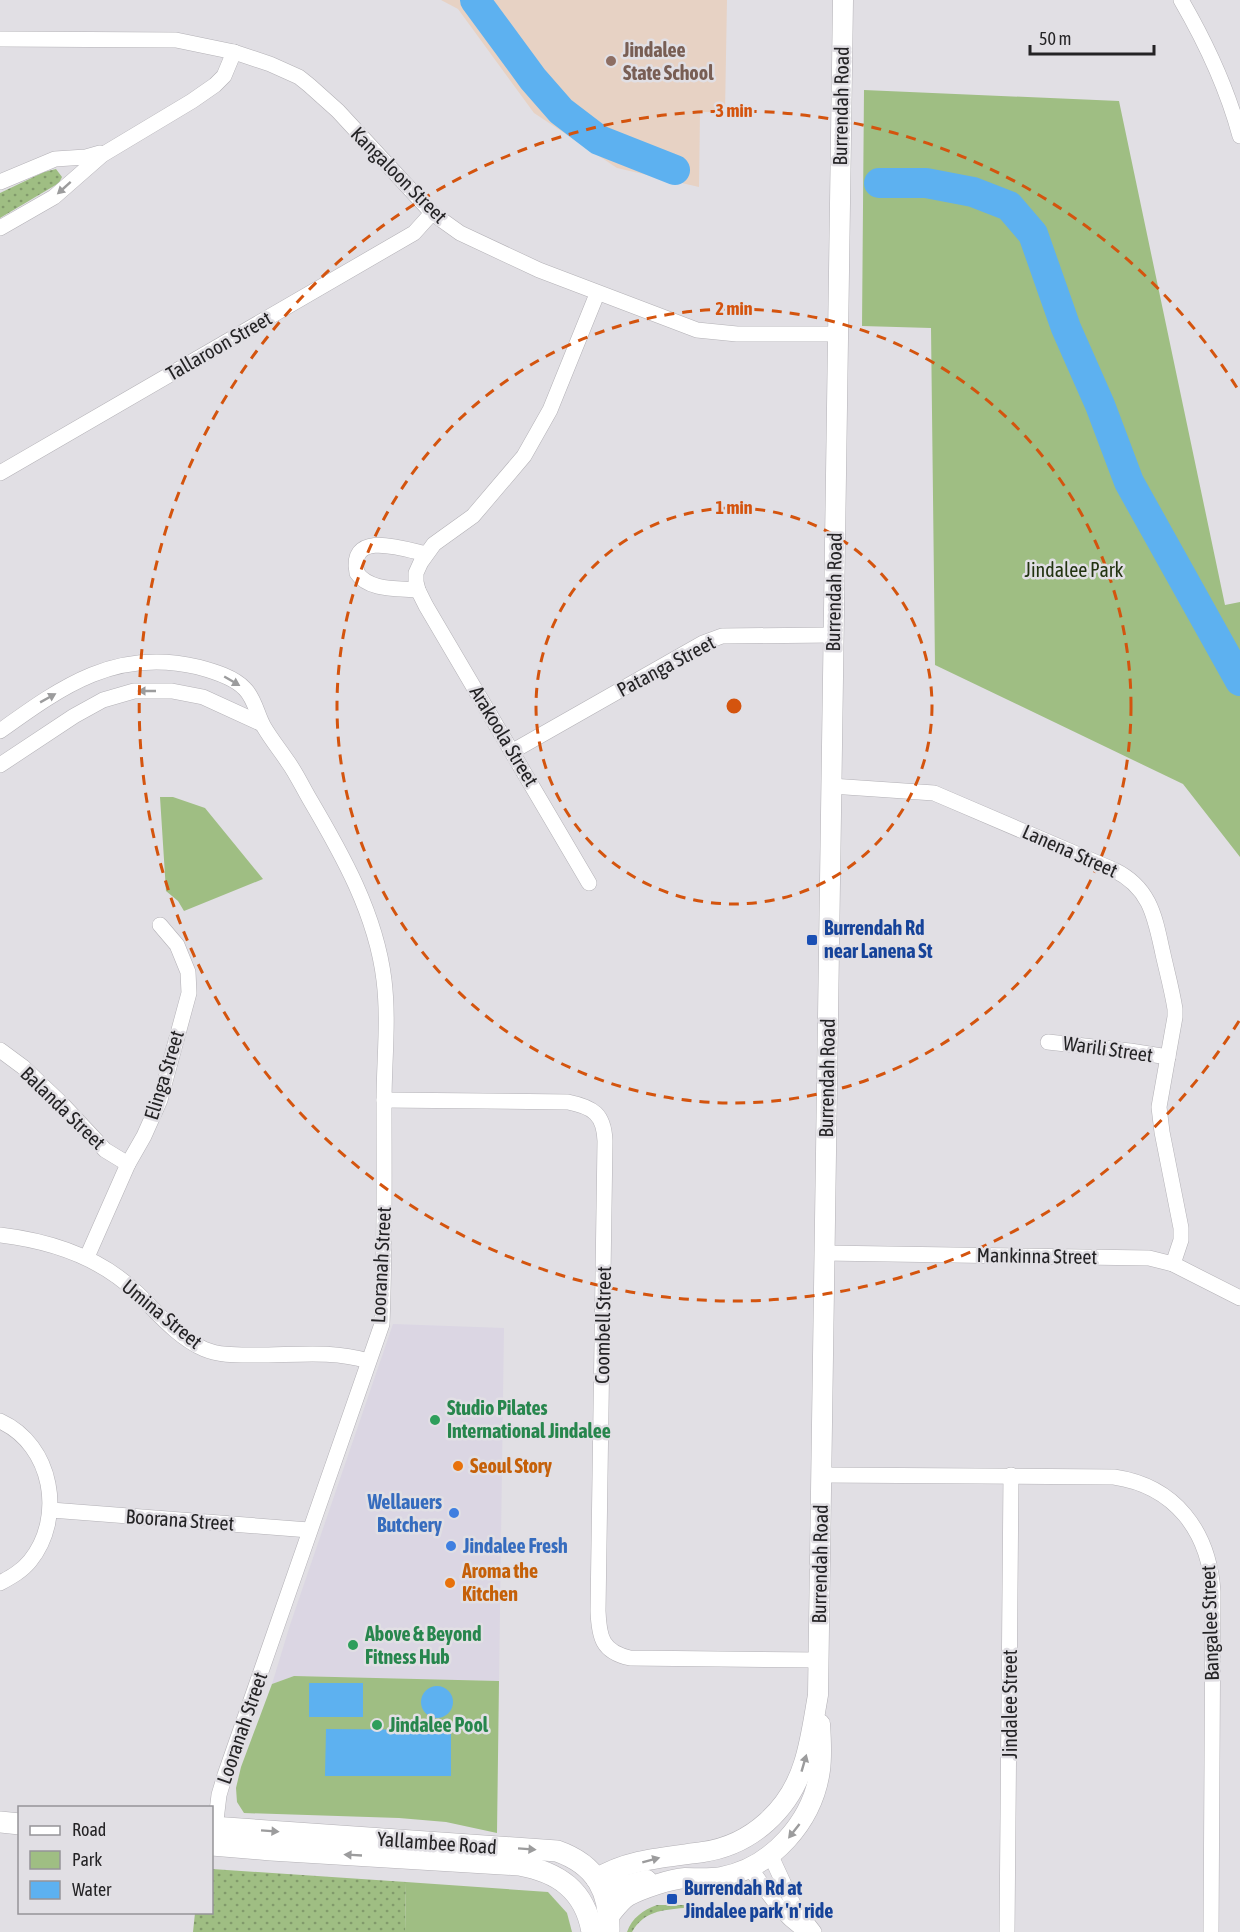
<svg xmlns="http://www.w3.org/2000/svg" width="1240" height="1932" viewBox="0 0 1240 1932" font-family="'Asap Condensed',sans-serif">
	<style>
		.built { fill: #dbd6e3 }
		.education { fill: #e7d2c4 }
		.grass { fill: url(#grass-dots) }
		.park { fill: #9fbe83 }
		.water { fill: #5db1f0 }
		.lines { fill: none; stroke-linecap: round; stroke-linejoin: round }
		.river { stroke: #5db1f0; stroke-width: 30 }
		.minor-casing { stroke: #b3b1b6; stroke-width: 16 }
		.tertiary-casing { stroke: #b3b1b6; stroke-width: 21 }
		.secondary-casing { stroke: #b3b1b6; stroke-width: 22 }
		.minor { stroke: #fff; stroke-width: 15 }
		.tertiary { stroke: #fff; stroke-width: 20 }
		.secondary { stroke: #fff; stroke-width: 21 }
		.oneway { fill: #9c9c9d }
		.ring { fill: none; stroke: #d4540e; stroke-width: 3; stroke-dasharray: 10 8 }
		.education-dot { fill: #8d6e63; stroke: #e1dfe4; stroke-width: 2 }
		.transit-dot { fill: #1a4fb4; stroke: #e1dfe4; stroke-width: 2 }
		.leisure-dot { fill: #2e9e5b; stroke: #e1dfe4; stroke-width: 2 }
		.food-dot { fill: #e8710a; stroke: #e1dfe4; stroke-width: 2 }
		.shop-dot { fill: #3f7fe0; stroke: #e1dfe4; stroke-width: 2 }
		.labels { text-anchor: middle; stroke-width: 5; stroke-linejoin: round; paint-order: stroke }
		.education-label { font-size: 20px; font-weight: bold; fill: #785e54; stroke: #e1dfe4; text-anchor: start }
		.street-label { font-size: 20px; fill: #242325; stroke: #e1dfe4 }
		.park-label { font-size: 20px; fill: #223310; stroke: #e1dfe4 }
		.transit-label { font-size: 20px; font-weight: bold; fill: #164399; stroke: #e1dfe4; text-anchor: start }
		.leisure-label { font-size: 20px; font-weight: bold; fill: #27864d; stroke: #e1dfe4; text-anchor: start }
		.food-label { font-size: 20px; font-weight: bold; fill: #c56008; stroke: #e1dfe4; text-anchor: start }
		.shop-label { font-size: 20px; font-weight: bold; fill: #366cbe; stroke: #e1dfe4; text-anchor: end }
		.centre { fill: #d4540e; stroke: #e1dfe4; stroke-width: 3 }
		.ring-label { font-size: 18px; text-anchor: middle; font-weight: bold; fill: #d4540e; stroke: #e1dfe4; stroke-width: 5; stroke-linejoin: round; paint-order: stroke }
	</style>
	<defs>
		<pattern id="grass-dots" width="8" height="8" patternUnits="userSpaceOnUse" patternTransform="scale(1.5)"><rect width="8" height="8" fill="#9fbe83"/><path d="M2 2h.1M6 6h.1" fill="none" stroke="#819a6b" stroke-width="1.8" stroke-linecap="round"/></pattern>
	</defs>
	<rect width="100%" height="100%" fill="#e1dfe4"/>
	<path class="built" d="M393,1324L504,1328L499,1681L294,1676L272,1684L290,1625Z"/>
	<path class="education" d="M441,0H727L725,112H700L699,187L617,168L534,113L458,9Z"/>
	<g class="grass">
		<path d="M56,169L62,177L59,183L0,218V193L44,172Z"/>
		<path d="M212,1869L406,1882L405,1932H193L195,1913L212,1912Z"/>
		<path d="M657,1905H684V1908C662,1910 644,1911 632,1932H627C632,1918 643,1910 657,1905Z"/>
	</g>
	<g class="park">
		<path d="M864,90L1119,101L1225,605L1240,602V857L1183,784L935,665L931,328L862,326Z"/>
		<path d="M160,797H173L205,808L263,879L184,911L178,901L166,891Z"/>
		<path d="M294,1676L499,1681L497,1833L446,1822L399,1818L244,1813L237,1802L236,1788L241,1767L272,1684Z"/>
		<path d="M406,1882L548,1892L567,1913L572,1932H405Z"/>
	</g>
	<g class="water">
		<rect x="309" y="1683" width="54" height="34"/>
		<circle cx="437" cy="1702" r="16"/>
		<path d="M326,1729L451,1730V1776H325Z"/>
	</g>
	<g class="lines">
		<g class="river">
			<path d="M475,0L533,79L561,111L599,140L675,170"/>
			<path d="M879,183H926L973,192L1009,206L1033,234L1066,328L1100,405L1129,482L1240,681"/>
		</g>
		<g class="minor-casing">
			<g id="minor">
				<path d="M1181,0C1206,43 1227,88 1240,136"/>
				<path d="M0,39L176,40L234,52L270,64L299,77L309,85L338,111L432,213L460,233L539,270L697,330L737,334H837"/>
				<path d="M0,182L55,159L86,157L100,153"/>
				<path d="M0,228L54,197L102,155L192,101L215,85L224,76L234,52"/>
				<path d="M0,473L414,233L432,213"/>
				<path d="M418,590C398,588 369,591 357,573C348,529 404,549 426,554"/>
				<path d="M0,731C64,685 116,648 198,667C213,671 234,677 245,689C255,699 257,715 264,727C271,739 280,750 288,762C296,773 302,786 309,798C342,854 376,914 384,980C389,1021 384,1061 384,1102C384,1176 385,1250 382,1324L225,1775L219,1795L214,1837"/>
				<path d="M513,751L703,643L722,636L833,635"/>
				<path d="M0,765L74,716L103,700L134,691H172L203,697L262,724"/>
				<path d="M831,786L934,793L1114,870C1151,888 1155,918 1163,954C1167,972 1172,990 1175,1009V1017L1159,1107L1162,1132L1181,1228V1240L1173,1264"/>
				<path d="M589,883L426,606L418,590L416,582V573L421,562L434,544L473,516L524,456L550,410L597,294"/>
				<path d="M1048,1042L1130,1051L1168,1057"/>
				<path d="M0,1050L23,1067L63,1105L105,1150L128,1164"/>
				<path d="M384,1100L568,1102C593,1107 604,1114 605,1141L598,1611C599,1637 602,1652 630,1658L818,1660"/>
				<path d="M0,1235C50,1241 100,1257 137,1293C157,1312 177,1337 204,1349C218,1355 234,1355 249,1355C288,1356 330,1349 368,1361"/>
				<path d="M824,1253L1149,1258L1173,1264L1240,1298"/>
				<path d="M87,1257L128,1164L144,1136L160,1100L189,993L188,972L177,945L160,925"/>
				<path d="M0,1421C53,1445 65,1518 30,1561C22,1571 11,1577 0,1583"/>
				<path d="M821,1475L1114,1477C1175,1486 1209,1531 1213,1592L1211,1932"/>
				<path d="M51,1510L309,1530"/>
				<path d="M770,1854L794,1906L814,1932"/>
				<path d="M749,1867C768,1891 781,1917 808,1932"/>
				<path d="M1007,1932L1011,1475"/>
			</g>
		</g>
		<g class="tertiary-casing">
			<g id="tertiary">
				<path d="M596,1879C627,1859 668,1857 703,1852C752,1845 790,1809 804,1763C811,1741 814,1717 818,1695L843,0"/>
				<path d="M604,1891L647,1880"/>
				<path d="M609,1916C615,1909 620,1901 628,1896C641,1889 670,1879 685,1878C697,1878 709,1879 721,1877C772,1868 813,1821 820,1770C822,1755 821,1739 820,1724"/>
			</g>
		</g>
		<g class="secondary-casing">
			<g id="secondary">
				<path d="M0,1822L20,1824"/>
				<path d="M212,1827L557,1851C597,1865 610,1892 609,1932"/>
				<path d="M212,1845L271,1850L519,1865C558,1872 585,1890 592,1932"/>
			</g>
		</g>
		<use href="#minor" class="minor"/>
		<use href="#tertiary" class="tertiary"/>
		<use href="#secondary" class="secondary"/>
	</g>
	<defs><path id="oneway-solid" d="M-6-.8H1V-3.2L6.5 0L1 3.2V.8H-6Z" transform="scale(1.5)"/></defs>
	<g class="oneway">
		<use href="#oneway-solid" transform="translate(64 188) rotate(138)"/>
		<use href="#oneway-solid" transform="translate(232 681) rotate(30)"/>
		<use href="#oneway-solid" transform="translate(147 691) rotate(180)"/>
		<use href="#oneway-solid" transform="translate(48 698) rotate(-29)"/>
		<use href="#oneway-solid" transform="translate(804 1763) rotate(-74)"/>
		<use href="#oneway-solid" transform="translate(270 1831) rotate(4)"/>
		<use href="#oneway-solid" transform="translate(794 1831) rotate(128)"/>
		<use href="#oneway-solid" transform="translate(527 1849) rotate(4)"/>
		<use href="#oneway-solid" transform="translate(353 1855) rotate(-177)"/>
		<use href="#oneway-solid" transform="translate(651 1860) rotate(-15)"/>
	</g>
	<g class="ring">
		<circle cx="734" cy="706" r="198"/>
		<circle cx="734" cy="706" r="397"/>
		<path d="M1239 1021A595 595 0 1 1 1239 391"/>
	</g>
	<circle class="education-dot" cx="611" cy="61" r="6"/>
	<g class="transit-dot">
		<rect x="806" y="934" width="12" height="12" rx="3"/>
		<rect x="666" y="1893" width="12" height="12" rx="3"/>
	</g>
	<g class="leisure-dot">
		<circle cx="435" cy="1420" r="6"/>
		<circle cx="353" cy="1645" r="6"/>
		<circle cx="377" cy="1725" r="6"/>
	</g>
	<g class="food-dot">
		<circle cx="458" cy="1466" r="6"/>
		<circle cx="450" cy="1583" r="6"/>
	</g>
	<g class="shop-dot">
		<circle cx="454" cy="1513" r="6"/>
		<circle cx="451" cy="1546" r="6"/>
	</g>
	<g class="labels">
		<g class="education-label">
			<text x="623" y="57">Jindalee<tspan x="623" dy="23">State School</tspan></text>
		</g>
		<g class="street-label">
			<text transform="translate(841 106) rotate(-89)" y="7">Burrendah Road</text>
			<text transform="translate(399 175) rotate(45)" y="7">Kangaloon Street</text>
			<text transform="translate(219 346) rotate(-30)" y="7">Tallaroon Street</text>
			<text transform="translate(834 592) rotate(-89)" y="7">Burrendah Road</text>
			<text transform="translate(666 666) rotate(-28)" y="7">Patanga Street</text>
			<text transform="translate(504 736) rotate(59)" y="7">Arakoola Street</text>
			<text transform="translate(1070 851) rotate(24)" y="7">Lanena Street</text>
			<text transform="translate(1108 1049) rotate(8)" y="7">Warili Street</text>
			<text transform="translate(164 1075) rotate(-73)" y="7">Elinga Street</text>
			<text transform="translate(827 1078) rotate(-89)" y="7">Burrendah Road</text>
			<text transform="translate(63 1108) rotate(44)" y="7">Balanda Street</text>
			<text transform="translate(1037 1256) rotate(1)" y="7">Mankinna Street</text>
			<text transform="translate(381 1265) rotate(-87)" y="7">Looranah Street</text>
			<text transform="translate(162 1314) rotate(39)" y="7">Umina Street</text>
			<text transform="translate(603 1325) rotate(-89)" y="7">Coombell Street</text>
			<text transform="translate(180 1520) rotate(4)" y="7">Boorana Street</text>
			<text transform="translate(820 1564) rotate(-89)" y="7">Burrendah Road</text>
			<text transform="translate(1210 1623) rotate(-92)" y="7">Bangalee Street</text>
			<text transform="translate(1010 1704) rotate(-90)" y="7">Jindalee Street</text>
			<text transform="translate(242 1728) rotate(-71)" y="7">Looranah Street</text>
			<text transform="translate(437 1843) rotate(4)" y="7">Yallambee Road</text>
		</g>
		<g class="park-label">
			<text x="1074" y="577">Jindalee Park</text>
		</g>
		<g class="transit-label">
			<text x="824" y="935">Burrendah Rd<tspan x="824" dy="23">near Lanena St</tspan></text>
			<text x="684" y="1895">Burrendah Rd at<tspan x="684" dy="23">Jindalee park 'n' ride</tspan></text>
		</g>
		<g class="leisure-label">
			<text x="447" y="1415">Studio Pilates<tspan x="447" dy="23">International Jindalee</tspan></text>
			<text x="365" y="1641">Above &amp; Beyond<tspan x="365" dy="23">Fitness Hub</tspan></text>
			<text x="389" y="1732">Jindalee Pool</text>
		</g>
		<g class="food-label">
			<text x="470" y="1473">Seoul Story</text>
			<text x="462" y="1578">Aroma the<tspan x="462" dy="23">Kitchen</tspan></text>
		</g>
		<g class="shop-label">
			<text x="442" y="1509">Wellauers<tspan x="442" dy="23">Butchery</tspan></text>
			<text x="463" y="1553" text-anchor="start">Jindalee Fresh</text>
		</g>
	</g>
	<circle cx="734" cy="706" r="9" class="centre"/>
	<g class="ring-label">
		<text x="734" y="117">3 min</text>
		<text x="734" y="315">2 min</text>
		<text x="734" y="514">1 min</text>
	</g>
	<rect x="18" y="1806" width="195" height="108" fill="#e1dfe4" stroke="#959498" stroke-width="1.5"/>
	<rect x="30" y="1826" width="30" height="9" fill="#ffffff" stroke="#959498" stroke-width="1.5"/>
	<text x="72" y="1836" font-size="18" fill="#242325">Road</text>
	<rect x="30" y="1851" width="30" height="18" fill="#9fbe83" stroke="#959498" stroke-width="1.5"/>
	<text x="72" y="1866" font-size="18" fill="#242325">Park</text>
	<rect x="30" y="1881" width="30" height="18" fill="#5db1f0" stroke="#959498" stroke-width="1.5"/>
	<text x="72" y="1896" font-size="18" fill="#242325">Water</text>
	<path d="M1030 45v9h124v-9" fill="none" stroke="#242325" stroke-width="3"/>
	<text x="1039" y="45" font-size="18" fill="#242325" stroke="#e1dfe4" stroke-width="4.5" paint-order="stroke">50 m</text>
</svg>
